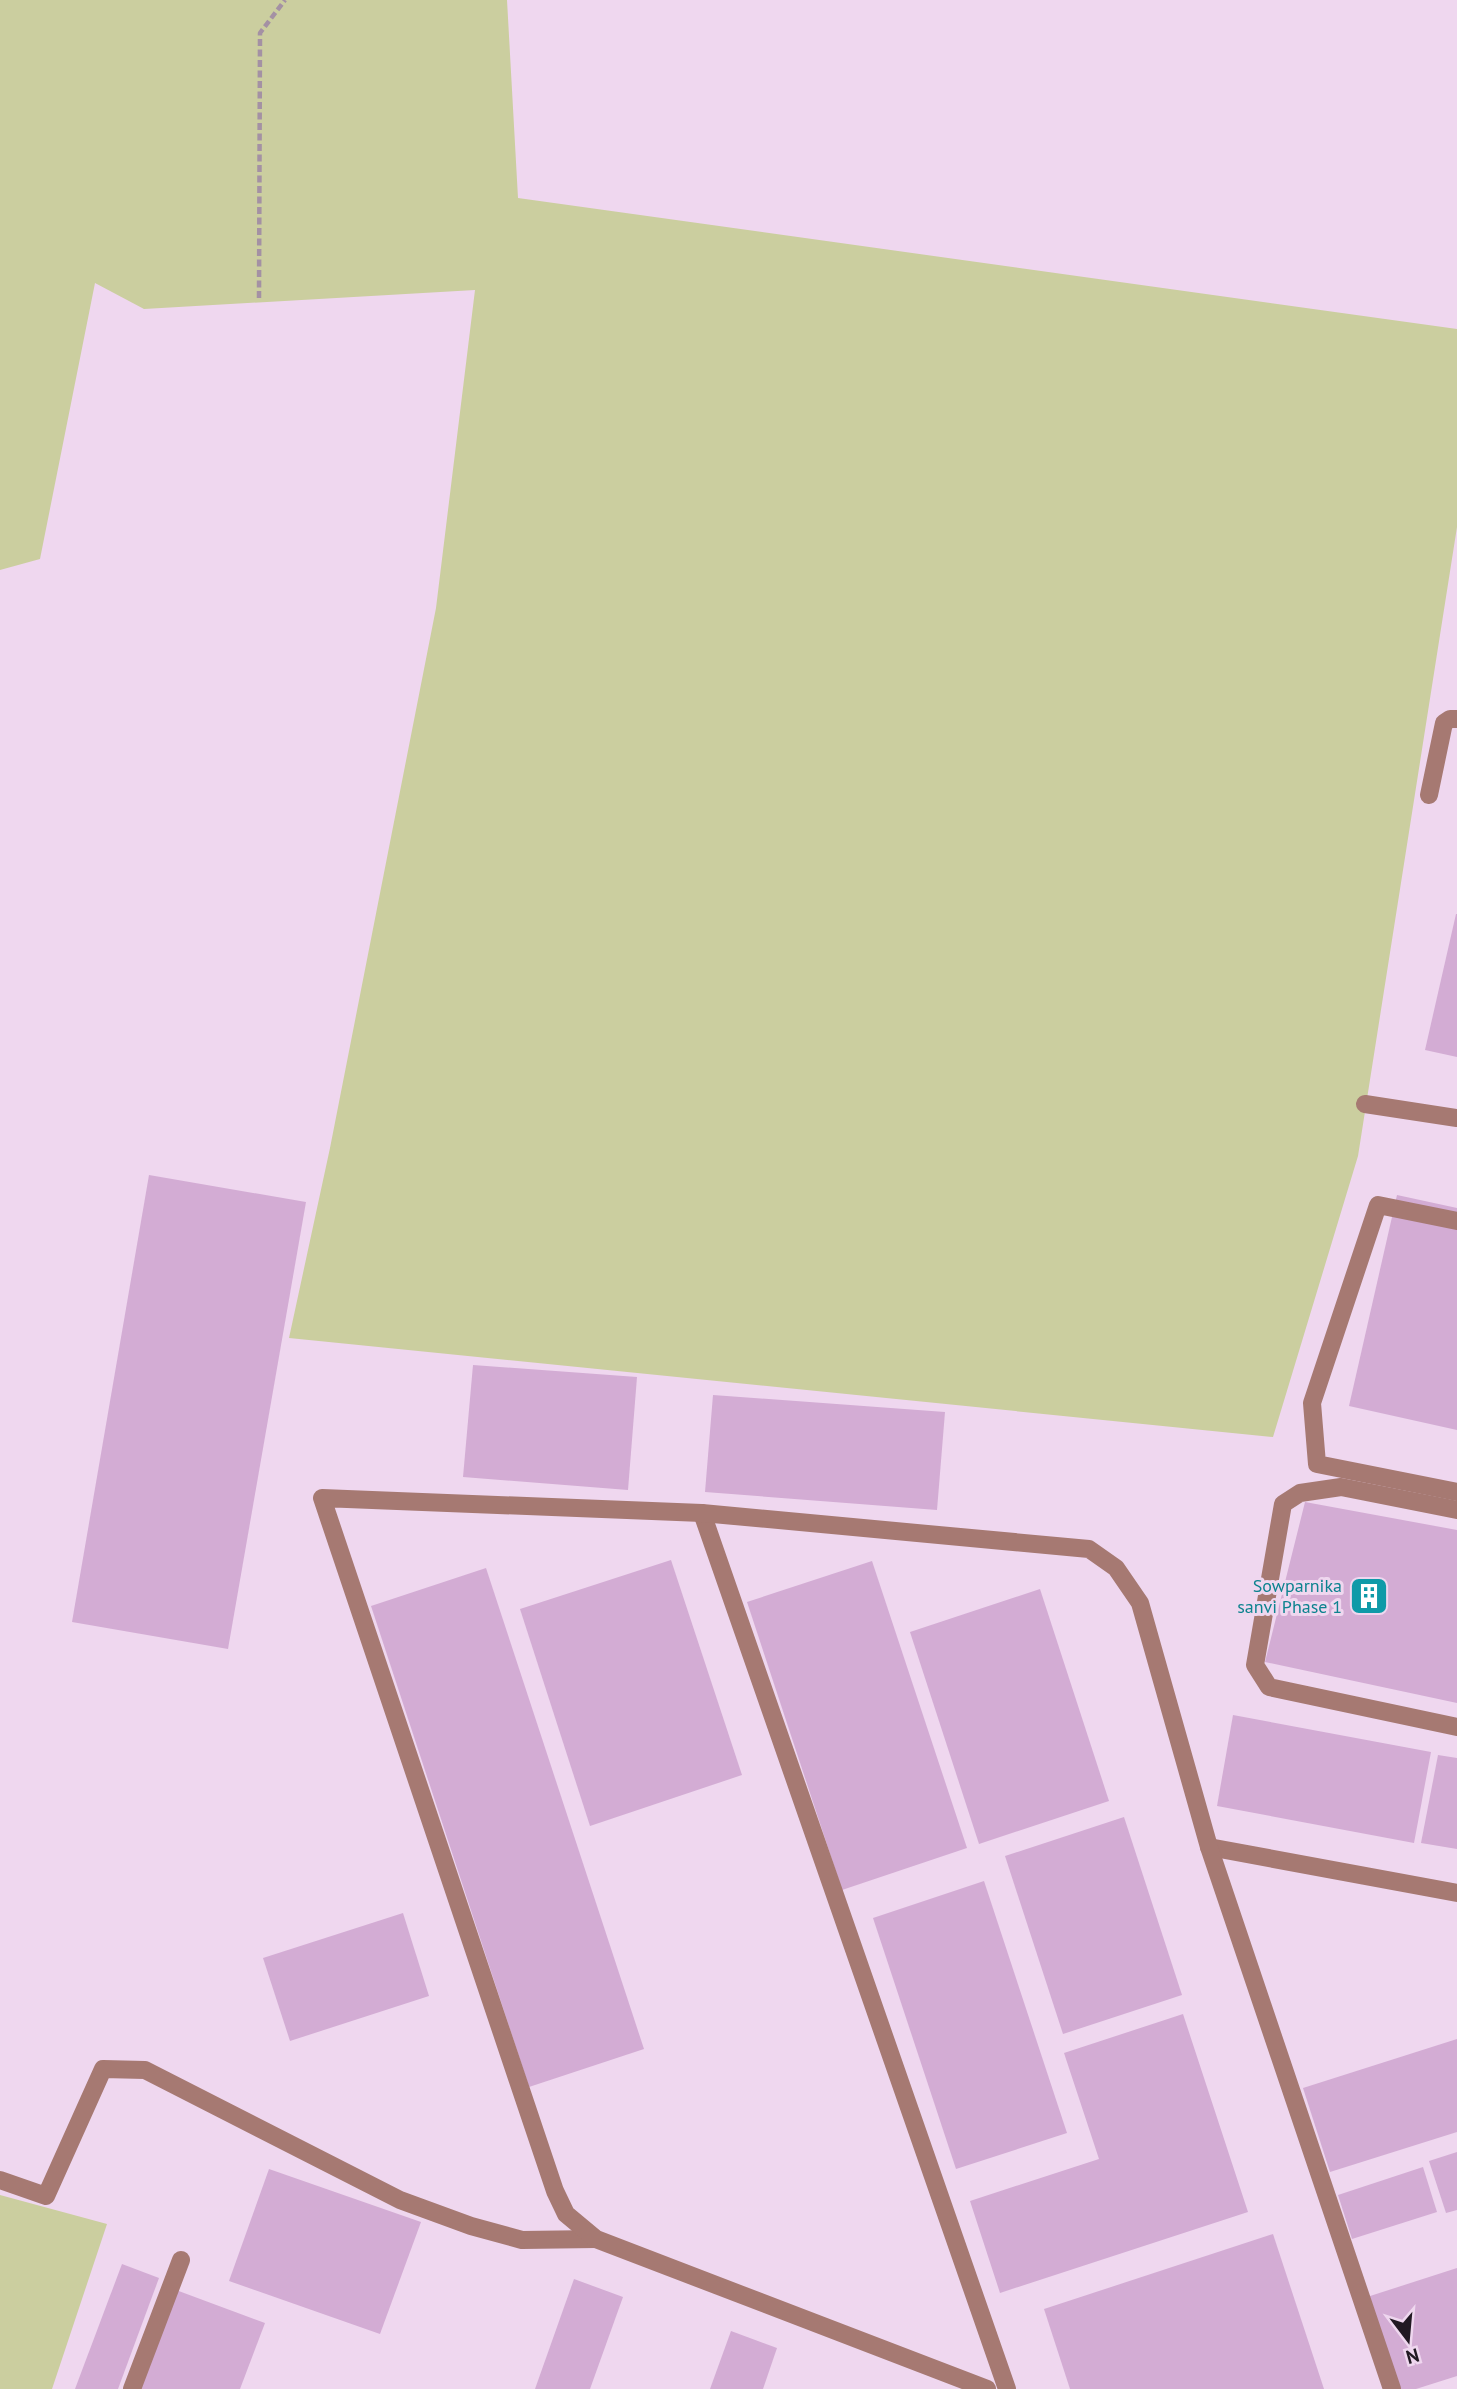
<svg xmlns="http://www.w3.org/2000/svg" width="1457" height="2389" viewBox="0 0 1457 2389" font-family="'PT Sans',sans-serif">
	<style>
		.green { fill: #cbce9f }
		.building { fill: #d3acd4 }
		.lines { fill: none; stroke-linecap: round; stroke-linejoin: round }
		.path { stroke: #a491a4; stroke-width: 4.5; stroke-dasharray: 7 3.5; stroke-linecap: butt }
		.minor { stroke: #a67972; stroke-width: 18 }
		.labels { text-anchor: middle; stroke-width: 6; stroke-linejoin: round; paint-order: stroke }
		.culture-label { font-size: 18px; fill: #0d838f; stroke: #efd7ef; text-anchor: end }
	</style>
	<rect width="100%" height="100%" fill="#efd7ef"/>
	<g class="green">
		<path d="M0,0H507L518,198L1457,329V527L1358,1156L1273,1437L289,1338L330,1148L436,608L475,290L144,309L95,283L40,559L0,570Z"/>
		<path d="M0,2195L107,2224L52,2389H0Z"/>
	</g>
	<g class="building">
		<path d="M1456,914H1457V1057L1425,1050Z"/>
		<path d="M149,1175L306,1202L228,1649L72,1622Z"/>
		<path d="M1397,1195L1457,1208V1430L1349,1406Z"/>
		<path d="M473,1365L637,1377L628,1490L463,1477Z"/>
		<path d="M713,1395L945,1412L937,1510L705,1492Z"/>
		<path d="M1305,1502L1457,1530V1703L1265,1662Z"/>
		<path d="M671,1560L742,1775L590,1826L520,1609Z"/>
		<path d="M872,1561L967,1848L842,1890L747,1602Z"/>
		<path d="M486,1568L644,2049L529,2087L371,1606Z"/>
		<path d="M1040,1589L1109,1801L979,1844L910,1632Z"/>
		<path d="M1233,1715L1431,1752L1414,1843L1217,1806Z"/>
		<path d="M1438,1755L1457,1758V1849L1421,1843Z"/>
		<path d="M1124,1817L1182,1995L1063,2034L1005,1856Z"/>
		<path d="M984,1881L1067,2133L956,2169L873,1918Z"/>
		<path d="M403,1913L429,1996L290,2041L263,1958Z"/>
		<path d="M1183,2014L1248,2212L1000,2293L970,2201L1099,2159L1064,2053Z"/>
		<path d="M1457,2039V2132L1330,2172L1303,2088Z"/>
		<path d="M1457,2152V2210L1446,2213L1429,2161Z"/>
		<path d="M1423,2167L1437,2212L1352,2239L1338,2195Z"/>
		<path d="M269,2169L421,2222L380,2334L229,2281Z"/>
		<path d="M1273,2234L1324,2389H1070L1044,2309Z"/>
		<path d="M122,2264L159,2278L118,2389H75Z"/>
		<path d="M1457,2268V2376L1416,2389H1396L1367,2297Z"/>
		<path d="M574,2279L623,2297L590,2389H535Z"/>
		<path d="M176,2290L265,2323L240,2389H139Z"/>
		<path d="M731,2331L777,2348L763,2389H710Z"/>
	</g>
	<g class="lines">
		<path class="path" d="M259,298L260,33L285,0"/>
		<g class="minor">
			<path d="M1429,795L1444,723L1450,719H1457"/>
			<path d="M1365,1104L1457,1118"/>
			<path d="M1457,1221L1378,1205L1312,1403L1317,1464L1457,1492"/>
			<path d="M1457,1510L1341,1487L1300,1493L1283,1504L1255,1665L1269,1687L1457,1727"/>
			<path d="M702,1513L1007,2389"/>
			<path d="M1209,1847L1457,1893"/>
			<path d="M0,2180L46,2196L103,2069L145,2070L400,2200L471,2226L522,2240L596,2239"/>
			<path d="M132,2389L181,2260"/>
			<path d="M987,2389L596,2239L566,2214L555,2191L322,1498L702,1513L1089,1549L1116,1568L1140,1603L1209,1847L1392,2389"/>
		</g>
	</g>
	<defs>
		<g id="building-square" transform="scale(2.0125)"><rect x="-9" y="-9" width="18" height="18" rx="4" fill="#0f9aa8" stroke="#efd7ef"/><path d="M-4-6H4V6H1V3H-1V6H-4ZM-2.5-4.3h1.7v1.8h-1.7ZM.8-4.3h1.7v1.8H.8ZM-2.5-1h1.7V.8h-1.7ZM.8-1h1.7V.8H.8Z" fill="#fff"/></g>
	</defs>
	<g fill-rule="evenodd">
		<use href="#building-square" x="1369" y="1596"/>
	</g>
	<g class="labels">
		<g class="culture-label">
			<text x="1342" y="1592">Sowparnika<tspan x="1342" dy="21">sanvi Phase 1</tspan></text>
		</g>
	</g>
	<g transform="translate(1408 2340) rotate(164)" stroke="#efd7ef" stroke-width="5" paint-order="stroke">
	<path d="M0-5L12 26L0 18L-12 26Z" fill="#211922"/>
	<text y="-10" font-size="19" font-weight="bold" text-anchor="middle" fill="#211922">N</text>
	</g>
</svg>
